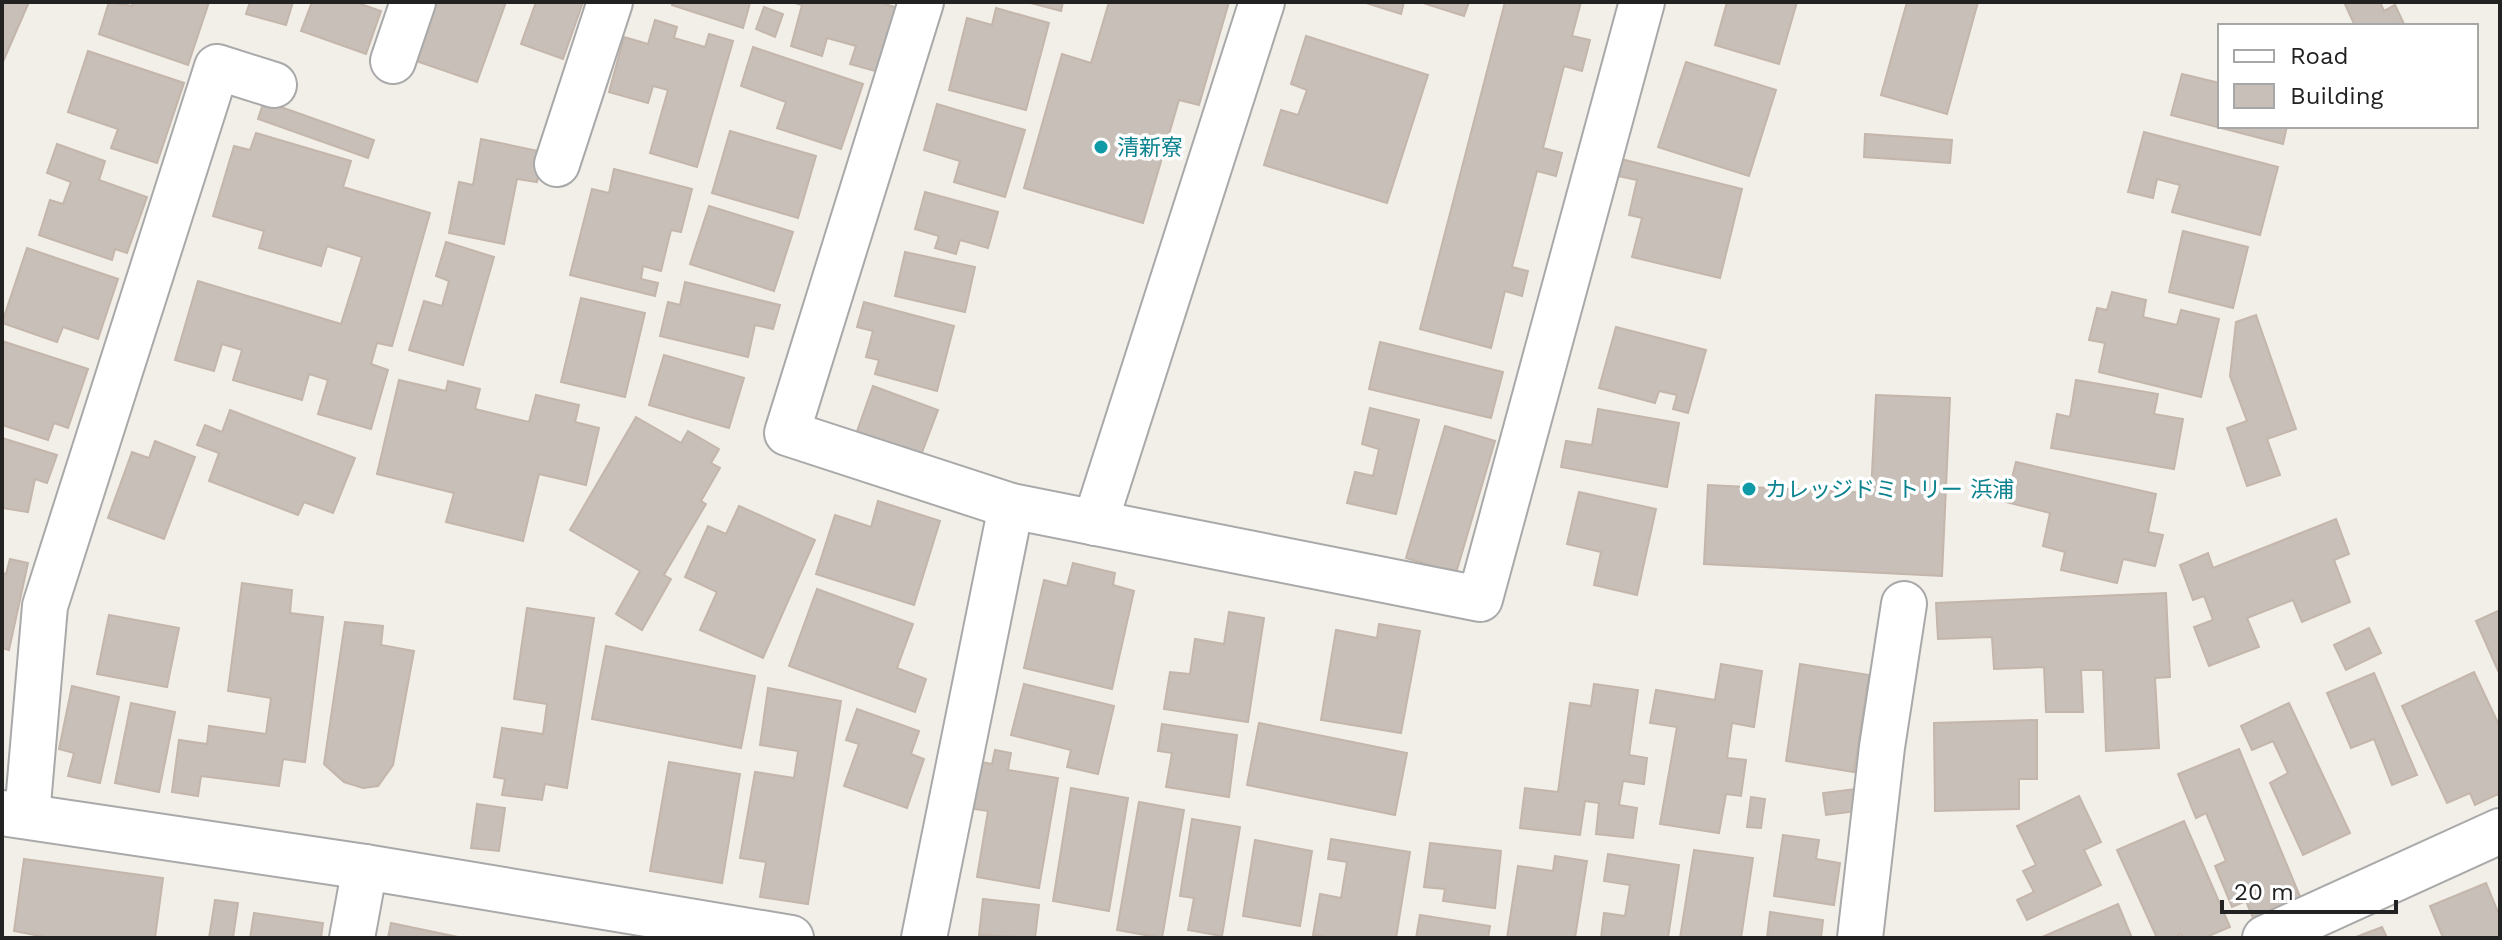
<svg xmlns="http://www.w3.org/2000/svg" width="2502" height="940" viewBox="0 0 2502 940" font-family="'Work Sans','Noto Sans JP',sans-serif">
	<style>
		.building { fill: #c7bfb8; stroke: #c4b6ab; stroke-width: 2 }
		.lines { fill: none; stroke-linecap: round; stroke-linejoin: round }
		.minor-casing { stroke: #a9a9a9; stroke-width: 48 }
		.minor { stroke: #fff; stroke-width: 44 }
		.culture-dot { fill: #0f9aa8; stroke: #fff; stroke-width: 3 }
		.labels { text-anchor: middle; stroke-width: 7; stroke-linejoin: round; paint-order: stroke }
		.culture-label { font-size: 22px; fill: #0d838f; stroke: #fff; text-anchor: start }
	</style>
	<rect width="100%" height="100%" fill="#f2efe9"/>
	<g class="building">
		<path d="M2,2H29L2,64Z"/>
		<path d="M109,2L132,6L133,2H209L188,65L99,34Z"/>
		<path d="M250,2H293L286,25L246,14Z"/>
		<path d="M312,2H355L381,11L366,54L301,31Z"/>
		<path d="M430,2H506L477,82L410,59Z"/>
		<path d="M536,2H583L563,59L521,44Z"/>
		<path d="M673,2H747L750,3L743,28L672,5Z"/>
		<path d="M791,2H878L898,8L879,72L850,64L856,46L827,38L822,56L791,46L802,5Z"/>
		<path d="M1027,2H1063L1061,11Z"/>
		<path d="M1109,2H1229L1199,105L1179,100L1143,223L1024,188L1062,54L1091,63Z"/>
		<path d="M1363,2H1404L1401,14Z"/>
		<path d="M1420,2H1469L1464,16Z"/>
		<path d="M1505,2H1581L1572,36L1590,40L1582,71L1564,66L1543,148L1562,153L1556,176L1537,171L1512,267L1528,271L1522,296L1505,291L1491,348L1420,329Z"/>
		<path d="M1727,2H1797L1779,64L1715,45Z"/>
		<path d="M1907,2H1978L1947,114L1881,95Z"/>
		<path d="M2344,2H2380L2384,11L2395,5L2405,26H2355Z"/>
		<path d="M764,7L783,14L775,37L756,29Z"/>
		<path d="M996,8L1049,23L1026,110L949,90L967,18L992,25Z"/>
		<path d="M655,20L677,27L674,38L705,47L709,34L733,41L697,167L650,153L668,90L653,86L648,103L609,92L624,37L648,44Z"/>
		<path d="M1306,36L1428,75L1387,203L1264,165L1281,110L1298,115L1307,90L1291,84Z"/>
		<path d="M753,47L863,84L841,149L777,128L786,102L741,86Z"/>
		<path d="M88,51L184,83L157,163L111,148L118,129L68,112Z"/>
		<path d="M1686,62L1776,90L1749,176L1658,147Z"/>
		<path d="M2182,74L2220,83V126H2287L2283,144L2171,115Z"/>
		<path d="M264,101L374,140L368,158L258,119Z"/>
		<path d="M937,104L1025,130L1005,197L954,182L960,161L924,150Z"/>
		<path d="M730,131L816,156L798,218L712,193Z"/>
		<path d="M2144,132L2278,167L2260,235L2172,212L2180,185L2157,179L2153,198L2128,192Z"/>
		<path d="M256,133L351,161L343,187L430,213L392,346L377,343L371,364L388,370L371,429L318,414L328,380L309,374L302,400L233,380L242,350L222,344L214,371L175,360L198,281L341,324L362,257L327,246L321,266L259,248L264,231L213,216L234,146L250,150Z"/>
		<path d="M1865,134L1952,140L1950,163L1864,157Z"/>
		<path d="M481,139L543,152L537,182L517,179L504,244L449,233L459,182L473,185Z"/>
		<path d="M57,144L105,161L99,180L147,197L127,253L115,249L112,260L39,235L50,200L63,204L71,182L47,173Z"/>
		<path d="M1621,159L1742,189L1720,278L1632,257L1642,218L1629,215L1637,180L1618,176Z"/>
		<path d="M614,169L692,189L681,232L671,230L661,271L643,266L641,279L658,283L655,296L570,275L592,189L609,193Z"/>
		<path d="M925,192L998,212L988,248L960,240L956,254L935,248L939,236L915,229Z"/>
		<path d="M709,206L793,232L774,291L690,264Z"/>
		<path d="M2183,231L2248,247L2233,308L2169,292Z"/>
		<path d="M446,242L494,257L463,365L409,350L424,301L442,306L449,281L436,276Z"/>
		<path d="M27,248L118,279L98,339L63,327L57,342L2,323Z"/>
		<path d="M905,252L975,267L965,312L895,296Z"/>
		<path d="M685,282L780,305L773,329L755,325L748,357L660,336L668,302L680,305Z"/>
		<path d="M2112,292L2146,300L2143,317L2177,325L2181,310L2219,319L2201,397L2099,372L2105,343L2089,340L2097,308L2107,310Z"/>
		<path d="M581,298L645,313L625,397L561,382Z"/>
		<path d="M864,302L954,326L937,391L875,374L879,360L866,357L873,331L857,327Z"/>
		<path d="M2256,315L2296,429L2267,439L2280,475L2247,486L2227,428L2247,421L2230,376L2236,322Z"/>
		<path d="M1616,327L1706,350L1688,413L1673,409L1677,395L1659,391L1655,403L1599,388Z"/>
		<path d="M2,341L88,369L68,428L54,423L48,440L2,425Z"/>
		<path d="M1380,342L1503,372L1491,418L1369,389Z"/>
		<path d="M664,355L744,378L729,428L649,405Z"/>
		<path d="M399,380L446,391L448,381L480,389L475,409L529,422L536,395L579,405L575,422L599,428L586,485L539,474L523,541L446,522L454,493L377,474Z"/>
		<path d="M2076,380L2158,394L2154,414L2183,419L2174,469L2051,448L2057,414L2070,417Z"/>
		<path d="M873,386L938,410L918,463L854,440Z"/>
		<path d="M1876,395L1950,398L1942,576L1704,564L1708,485L1871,493Z"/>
		<path d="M1370,408L1419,420L1396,514L1347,503L1355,472L1373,476L1379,449L1362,444Z"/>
		<path d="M1598,409L1679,423L1667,487L1561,467L1566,441L1592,445Z"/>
		<path d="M230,410L355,458L333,513L304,502L298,515L209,481L219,453L197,445L205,425L222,432Z"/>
		<path d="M636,417L681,443L688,431L719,449L711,463L720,468L701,501L706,504L664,575L671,579L642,630L616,614L640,571L570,530Z"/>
		<path d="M1445,426L1495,441L1456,573L1406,558Z"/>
		<path d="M2,438L57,455L47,483L35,479L28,512L2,508Z"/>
		<path d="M155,441L195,457L164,539L108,518L132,452L149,458Z"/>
		<path d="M2016,462L2156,494L2148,532L2163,535L2155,566L2123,559L2117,583L2061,570L2065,552L2043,546L2050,513L2006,502Z"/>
		<path d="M1579,492L1656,509L1637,595L1594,585L1601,552L1567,544Z"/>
		<path d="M878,501L940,521L914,605L816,574L835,515L871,527Z"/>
		<path d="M739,506L815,540L763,658L700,630L717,592L685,577L708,526L726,534Z"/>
		<path d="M2336,519L2349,554L2334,560L2350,602L2302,622L2293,600L2247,618L2259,647L2209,666L2194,627L2213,620L2204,596L2193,600L2180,565L2208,553L2213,568Z"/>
		<path d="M10,559L28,563L9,650L2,648V573L6,574Z"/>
		<path d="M1073,563L1115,573L1113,585L1134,591L1112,689L1024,668L1044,580L1067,586Z"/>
		<path d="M242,583L292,590L290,613L323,617L305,762L283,759L279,786L201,776L198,796L172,792L179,740L207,744L209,726L266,734L271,698L228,691Z"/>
		<path d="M817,589L913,624L897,668L926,679L915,712L789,666Z"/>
		<path d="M2166,593L2170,677L2155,678L2159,748L2106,751L2103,670H2081L2083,712H2046L2044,667L1994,669L1992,637L1938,639L1936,603Z"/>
		<path d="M527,608L594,618L567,788L545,784L542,800L502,795L505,779L494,777L502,728L543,734L547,704L514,699Z"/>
		<path d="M2500,610V675L2476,621Z"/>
		<path d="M1229,612L1264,618L1248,722L1164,709L1170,672L1190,674L1195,639L1224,644Z"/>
		<path d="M109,615L179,628L167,687L97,674Z"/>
		<path d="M345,622L383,626L381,645L414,651L393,765L378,786L363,788L344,782L324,764Z"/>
		<path d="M1379,624L1420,631L1401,733L1321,720L1336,630L1377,638Z"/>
		<path d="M2369,628L2381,653L2346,670L2334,645Z"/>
		<path d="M606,646L755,676L741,748L592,719Z"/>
		<path d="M1721,664L1762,671L1754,727L1732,723L1727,758L1746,760L1741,796L1726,794L1719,833L1660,824L1677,727L1650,723L1656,690L1715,700Z"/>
		<path d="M1800,664L1869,675L1854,772L1786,761Z"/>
		<path d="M2474,672L2500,727V800L2498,794L2475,805L2470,793L2447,803L2402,706Z"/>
		<path d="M2374,673L2417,775L2392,785L2374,739L2351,748L2327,693Z"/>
		<path d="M1024,684L1114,706L1098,774L1067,767L1071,750L1011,735Z"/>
		<path d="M1594,684L1638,690L1629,755L1647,758L1644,784L1623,781L1619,805L1637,808L1633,838L1596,834L1599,803L1585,801L1580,835L1520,828L1525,788L1558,792L1570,703L1591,706Z"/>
		<path d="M72,686L119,697L100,783L68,776L74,753L59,749Z"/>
		<path d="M768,688L841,701L808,904L760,897L766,862L740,858L755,772L794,778L798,751L760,745Z"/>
		<path d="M131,703L175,712L159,792L115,783Z"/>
		<path d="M2289,703L2350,833L2303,855L2270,783L2288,773L2273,741L2252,750L2241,726Z"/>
		<path d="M857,709L919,731L911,754L924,759L907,808L844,786L859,744L846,740Z"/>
		<path d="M2037,720V779H2019V809L1935,811L1934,723Z"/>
		<path d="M1259,723L1407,753L1395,815L1247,785Z"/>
		<path d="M1162,724L1237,735L1229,797L1166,787L1172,753L1158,751Z"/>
		<path d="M2239,749L2301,899L2253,918L2246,901L2232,907L2215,866L2226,861L2206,813L2196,818L2178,774Z"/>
		<path d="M995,750L1011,753L1008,770L1058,778L1039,888L977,877L988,811L974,809L981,762L992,764Z"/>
		<path d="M669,762L740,774L722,883L650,871Z"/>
		<path d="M1071,788L1128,798L1109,911L1053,901Z"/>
		<path d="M1855,789L1858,811L1826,815L1823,793Z"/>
		<path d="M2079,796L2101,842L2084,850L2101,885L2027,920L2017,900L2034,892L2023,871L2036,865L2017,826Z"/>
		<path d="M1751,797L1765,799L1761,828L1747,827Z"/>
		<path d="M1139,802L1184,810L1162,938L1117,930Z"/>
		<path d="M477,804L505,808L499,851L471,848Z"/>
		<path d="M1192,819L1240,827L1222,936L1188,930L1194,898L1180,896Z"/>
		<path d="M2184,821L2230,927L2204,938H2183L2181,934L2174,938H2157L2117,850Z"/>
		<path d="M1783,835L1819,840L1816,859L1840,863L1834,905L1774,896Z"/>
		<path d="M1331,839L1410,852L1396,938H1333L1313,935L1320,894L1341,898L1347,862L1328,859Z"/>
		<path d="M1255,840L1312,851L1300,926L1243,916Z"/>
		<path d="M1430,843L1501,851L1495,908L1443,901L1445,889L1424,887Z"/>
		<path d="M1694,850L1753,858L1741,938H1680Z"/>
		<path d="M1608,854L1679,865L1668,938H1601L1604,913L1625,916L1630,885L1604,881Z"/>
		<path d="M1555,856L1587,861L1575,938H1507L1518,866L1553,871Z"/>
		<path d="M24,859L163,878L155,938H50L14,931Z"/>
		<path d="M2486,883L2500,917V938H2443L2430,906Z"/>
		<path d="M983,899L1039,905L1035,938L979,935Z"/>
		<path d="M215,900L238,903L233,938H209Z"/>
		<path d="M2118,904L2132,938H2040Z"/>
		<path d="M1770,912L1823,920L1821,938H1767Z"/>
		<path d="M254,913L323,923L321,938H250Z"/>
		<path d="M1420,915L1490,926L1488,938H1416Z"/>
		<path d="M391,923L463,938H388Z"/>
		<path d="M2382,927L2387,938L2356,937Z"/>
	</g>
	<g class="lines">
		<g class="minor-casing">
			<g id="minor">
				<path d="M921,2L787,433L1011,506"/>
				<path d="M393,61L413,2"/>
				<path d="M557,164L610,2"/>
				<path d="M1095,523L1262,2"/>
				<path d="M2,813L365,867L791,938"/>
				<path d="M27,816L45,606L217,67L274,85"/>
				<path d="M352,938L365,867"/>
				<path d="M924,938L1011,506L1480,599L1642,2"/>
				<path d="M1860,938L1882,747L1904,604"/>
				<path d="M2265,938L2500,831"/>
			</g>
		</g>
		<use href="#minor" class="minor"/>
	</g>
	<g class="culture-dot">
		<circle cx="1101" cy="147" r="8"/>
		<circle cx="1749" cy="489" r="8"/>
	</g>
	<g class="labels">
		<g class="culture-label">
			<text x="1117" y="155">清新寮</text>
			<text x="1765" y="497">カレッジドミトリー 浜浦</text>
		</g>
	</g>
	<rect width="2502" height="940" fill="none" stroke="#222222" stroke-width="8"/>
	<rect x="2218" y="24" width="260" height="104" fill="#ffffff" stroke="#a7a7a7" stroke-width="2"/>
	<rect x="2234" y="50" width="40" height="12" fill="#ffffff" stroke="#a7a7a7" stroke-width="2"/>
	<text x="2290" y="64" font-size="24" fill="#222222">Road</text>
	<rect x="2234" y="84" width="40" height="24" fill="#c7bfb8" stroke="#a7a7a7" stroke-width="2"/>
	<text x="2290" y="104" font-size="24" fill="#222222">Building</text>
	<path d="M2222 900v12h174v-12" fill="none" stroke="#222222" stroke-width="4"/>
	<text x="2234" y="900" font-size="24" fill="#222222" stroke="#ffffff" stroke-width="6" paint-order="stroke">20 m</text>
</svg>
